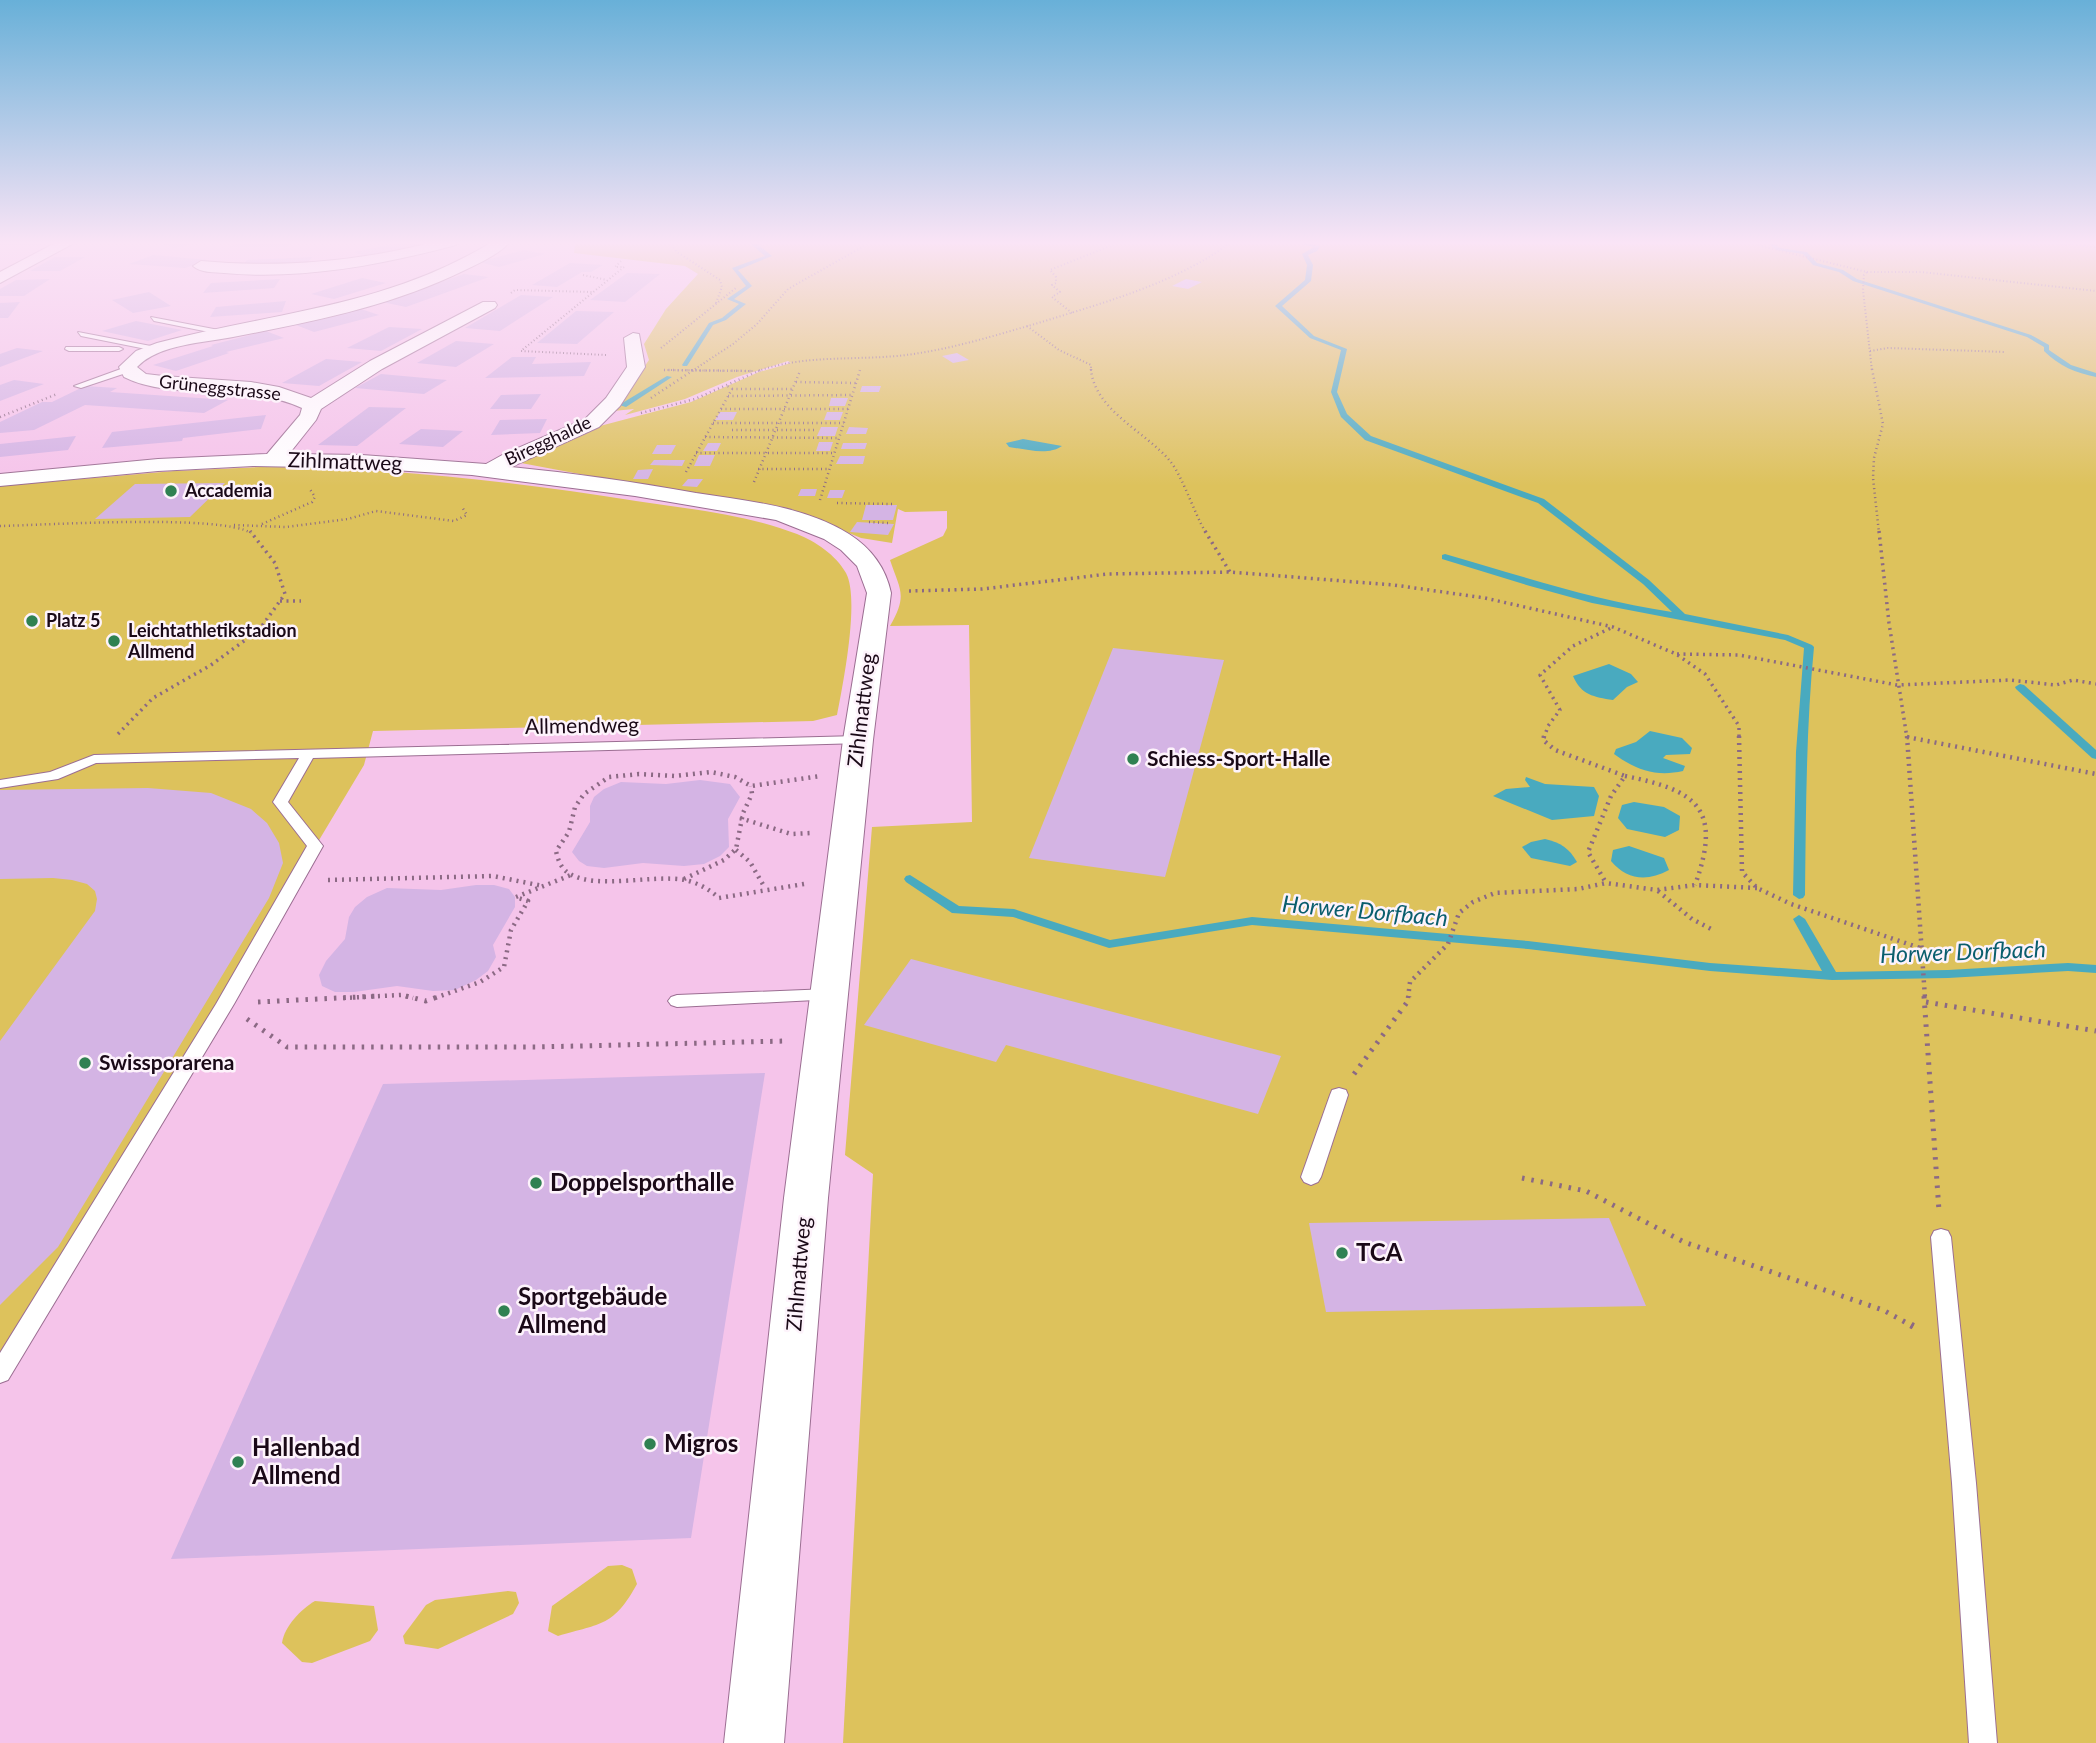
<svg xmlns="http://www.w3.org/2000/svg" width="2096" height="1743" viewBox="0 0 2096 1743" font-family="Lato,sans-serif">
	<style>
		.green { fill: #ddc25c }
		.water { fill: #49aabf }
		.lines { fill: none; stroke-linecap: round; stroke-linejoin: round }
		.stream { fill: #49aabf; fill-rule: evenodd }
		.building { fill: #d4b4e4 }
		.lane-casing { stroke: #9b6e92; stroke-width: 2 }
		.street-casing { stroke: #9b6e92; stroke-width: 2 }
		.path-far5 { stroke: #8b6984; stroke-width: 2; stroke-dasharray: 1 2.5; stroke-linecap: butt }
		.path-far4 { stroke: #8b6984; stroke-width: 2.5; stroke-dasharray: 1 3.5; stroke-linecap: butt }
		.path-far3 { stroke: #8b6984; stroke-width: 3.5; stroke-dasharray: 2 4.5; stroke-linecap: butt }
		.path-far2 { stroke: #8b6984; stroke-width: 4.5; stroke-dasharray: 2 5; stroke-linecap: butt }
		.path-far1 { stroke: #8b6984; stroke-width: 5; stroke-dasharray: 2.5 7; stroke-linecap: butt }
		.path { stroke: #8b6984; stroke-width: 7; stroke-dasharray: 2.5 9; stroke-linecap: butt }
		.lane { fill: #fff; fill-rule: evenodd }
		.street { fill: #fff; fill-rule: evenodd }
		.poi-dot { fill: #308152; stroke: #fdf3fb; stroke-width: 2.5 }
		.labels { text-anchor: middle; stroke-width: 5; stroke-linejoin: round; paint-order: stroke }
		.far-street-label { font-size: 18px; fill: #1a0917; stroke: #fdf3fb }
		.far-poi-label { font-size: 18px; font-weight: bold; fill: #1a0917; stroke: #fdf3fb; text-anchor: start }
		.street-label { font-size: 21px; fill: #1a0917; stroke: #fdf3fb }
		.poi-label { font-size: 21px; font-weight: bold; fill: #1a0917; stroke: #fdf3fb; text-anchor: start }
		.water-label { font-size: 23px; font-style: italic; fill: #0a5e6d; stroke: #fdf3fb }
		.near-poi-label { font-size: 24px; font-weight: bold; fill: #1a0917; stroke: #fdf3fb; text-anchor: start }
	</style>
	<rect width="100%" height="100%" fill="#f5c4ea"/>
	<g class="green">
		<path d="M579,242H2096V1743H843L873,1174L845,1155L872,827L972,822L969,625L890,626C908,595 900,590 890,560L943,536L947,528V511L905,512L898,509L892,543L861,538L791,509L773,505L622,482L521,463L526,458L600,426L691,402L759,372L791,363L788,361L737,377L685,399L625,415L634,409L613,411L649,360L644,344L666,309L698,274L685,266L574,253L575,245Z"/>
		<path d="M260,467C387,467 510,481 636,501C689,509 746,514 797,534C815,541 836,555 846,573C860,599 843,684 837,715L813,721L373,731L364,765L0,1373V486L174,471Z"/>
		<path d="M622,1565L632,1569L637,1584C614,1626 602,1623 558,1636L548,1631L552,1606L608,1566Z"/>
		<path d="M508,1591L516,1592L519,1603L513,1614L438,1649L405,1644L403,1636L426,1605L435,1600Z"/>
		<path d="M315,1601L374,1606L378,1630L370,1641L312,1663L302,1662L282,1643C284,1627 301,1609 315,1601Z"/>
	</g>
	<g class="water">
		<path d="M1023,439L1062,446C1048,456 1025,449 1009,447L1006,443Z"/>
		<path d="M1609,664L1631,674L1638,682L1627,687L1613,700C1594,697 1581,695 1573,676Z"/>
		<path d="M1650,731L1682,738L1692,748L1690,754L1666,755L1663,758L1685,766L1683,771C1656,777 1636,770 1614,754L1616,749L1636,742Z"/>
		<path d="M1526,777L1545,784L1594,787L1599,796L1594,816L1552,820L1493,796L1506,789L1530,787L1525,780Z"/>
		<path d="M1634,802L1664,807L1680,816L1679,830L1665,837L1627,829L1618,818L1622,805Z"/>
		<path d="M1545,839C1561,843 1569,848 1577,862L1570,866L1531,858L1522,847L1531,842Z"/>
		<path d="M1629,846L1664,858L1669,870C1647,882 1627,880 1611,861L1613,850Z"/>
	</g>
	<g class="lines">
		<g class="stream">
			<path d="M749,242H755L772,256L738,270L752,286L734,299L746,304L726,320L713,325L687,366H683L682,365L709,323L722,318L739,304L727,299L746,286L732,268L765,256Z"/>
			<path d="M1292,242H1305L1320,246L1317,251L1308,255L1313,265L1311,281L1282,306L1314,336L1347,349L1337,392L1347,414L1371,436L1544,499L1649,580L1685,614L1788,635L1812,645L1814,647C1806,728 1806,812 1805,895L1803,898L1799,899L1793,895L1796,752L1804,648L1785,640L1592,603L1530,586L1442,559V555L1445,554C1522,576 1592,600 1672,612L1643,584L1538,503L1365,440L1341,417L1331,392L1341,350L1310,338L1275,306L1305,280L1307,265L1302,254L1314,247Z"/>
			<path d="M1767,242H1773L1780,248L1807,252L1817,263L1843,270L1857,279L2031,335L2049,345V350L2071,365L2096,373V377C2076,373 2059,366 2044,351V347L2027,337L1853,281L1839,272L1813,265L1803,254L1776,250Z"/>
			<path d="M667,376L672,377L626,407L619,405Z"/>
			<path d="M2020,684L2024,685L2096,750V759L2092,758L2016,689L2015,687Z"/>
			<path d="M910,875L959,906L1014,909L1110,940L1252,917L1528,941L1710,963L1822,971L1793,919L1799,915L1805,919L1836,972L1948,970L2068,963L2096,965V973L2068,971L1948,978L1832,980L1710,971L1528,949L1252,925L1109,948L1013,917L952,913L906,882L904,879L906,876Z"/>
		</g>
	</g>
	<g class="building">
		<path d="M0,242H48L40,246L0,245Z"/>
		<path d="M159,242H195V244L173,248Z"/>
		<path d="M238,242H293L286,247H230Z"/>
		<path d="M403,242L429,245L367,257L354,252Z"/>
		<path d="M524,250L545,254L499,267L479,262Z"/>
		<path d="M153,255L208,260L185,268L129,264Z"/>
		<path d="M55,257H85L60,271H30Z"/>
		<path d="M312,257L306,265L240,269L247,260Z"/>
		<path d="M570,263L603,265L591,272H582L557,287L532,285Z"/>
		<path d="M627,273L660,274L625,302L590,300Z"/>
		<path d="M464,274L489,277L406,307L382,302Z"/>
		<path d="M362,278L386,283L334,299L311,294Z"/>
		<path d="M50,279L24,296H0V289L16,280Z"/>
		<path d="M280,279L274,288L203,293L211,283Z"/>
		<path d="M1186,279L1202,282L1188,289L1172,286Z"/>
		<path d="M149,292L171,306L133,313L112,300Z"/>
		<path d="M521,295L553,297L500,331L465,328Z"/>
		<path d="M286,301L282,312L210,317L216,307Z"/>
		<path d="M20,302L8,318H0V303Z"/>
		<path d="M361,309L379,315L314,332L296,325Z"/>
		<path d="M576,311L614,312L577,344L537,343Z"/>
		<path d="M136,321L182,330L148,341L102,331Z"/>
		<path d="M389,327L422,329L381,351L347,348Z"/>
		<path d="M266,331L284,338L226,352L229,353L176,371L153,365L213,346L211,345Z"/>
		<path d="M456,341L494,344L456,367L417,363Z"/>
		<path d="M17,348L43,351L0,367V354Z"/>
		<path d="M957,353L969,360L953,363L942,356Z"/>
		<path d="M512,357H536L532,364L591,362L584,376L485,378Z"/>
		<path d="M326,359L362,362L319,386L282,383Z"/>
		<path d="M381,374L447,380L424,394L355,388Z"/>
		<path d="M14,380L44,384L0,401V385Z"/>
		<path d="M85,386L117,388L110,392L228,400L204,413L85,405L34,430L0,433V422L42,402H52Z"/>
		<path d="M862,386H881L879,392H860Z"/>
		<path d="M541,394L531,409H490L501,395Z"/>
		<path d="M831,398H848L845,406H829Z"/>
		<path d="M369,407L406,408L357,446L318,445Z"/>
		<path d="M720,412H737L733,420H715Z"/>
		<path d="M827,412H843L840,420H824Z"/>
		<path d="M266,415L261,429L183,438L182,441L102,448L112,432Z"/>
		<path d="M547,419L540,433L491,435L500,420Z"/>
		<path d="M821,427H838L835,436H817Z"/>
		<path d="M849,427L868,428L866,434H846Z"/>
		<path d="M421,429L463,431L443,447L399,444Z"/>
		<path d="M76,436L68,450L0,457V444Z"/>
		<path d="M819,442H833L830,451H816Z"/>
		<path d="M708,443H721L717,451H703Z"/>
		<path d="M843,443H867L865,449H841Z"/>
		<path d="M657,445H676L671,454H652Z"/>
		<path d="M699,455H715L710,466H694Z"/>
		<path d="M840,456H865L863,464H836Z"/>
		<path d="M654,460H685L682,466L650,465Z"/>
		<path d="M653,469L648,479H633L638,470Z"/>
		<path d="M688,479H703L697,487L682,486Z"/>
		<path d="M225,483L190,517L95,519L135,484Z"/>
		<path d="M801,489H817L815,496H798Z"/>
		<path d="M830,490H845L842,498H827Z"/>
		<path d="M866,505H897L893,520H862Z"/>
		<path d="M857,522L894,524L888,535L850,532Z"/>
		<path d="M1113,648L1224,660L1165,877L1029,858Z"/>
		<path d="M700,780L730,784L740,797L728,819L729,847L720,856L704,864L684,866L643,863L604,868L587,866L579,861L572,852L590,822V806L594,797L604,789L621,782L666,784Z"/>
		<path d="M148,788L211,793L251,809L267,823L279,843L283,863L269,898L58,1247L0,1305V1041L95,911L97,899L95,891L87,884L72,880L53,878L0,879V790Z"/>
		<path d="M476,885H494L509,889L515,897V907L493,945L496,957L488,971L476,980L455,990L433,991L397,986L354,992H335L322,986L319,975L326,961L345,939L349,917L355,907L367,897L387,888L441,890Z"/>
		<path d="M911,959L1281,1056L1258,1114L1006,1045L996,1062L864,1025Z"/>
		<path d="M765,1073L691,1538L171,1559L383,1084Z"/>
		<path d="M1609,1218L1646,1306L1326,1312L1309,1223Z"/>
	</g>
	<g class="lines">
		<g class="lane-casing">
			<g id="lane">
				<path d="M151,317L224,331L228,333L224,335L154,321Z"/>
				<path d="M78,332L156,347L160,349L156,351L81,336Z"/>
				<path d="M66,347H119L123,349L119,351H69L65,349Z"/>
				<path d="M129,366L132,367V371L81,388L74,386Z"/>
				<path d="M858,736L863,737L865,740L863,743L313,758L288,802L323,846L234,1004L8,1380L0,1383V1353L216,1004L307,846L273,802L299,758L96,763L58,779L0,788V780L50,772L94,755Z"/>
				<path d="M829,989L835,991L838,995L835,999L677,1007L671,1005L668,1001L671,997L677,995Z"/>
				<path d="M1339,1088L1346,1090L1348,1095L1321,1177L1318,1182L1311,1185L1304,1182L1301,1177L1330,1095L1332,1090Z"/>
				<path d="M1941,1229L1948,1231L1951,1237L1976,1483L1997,1743H1969L1952,1483L1931,1237L1934,1231Z"/>
			</g>
		</g>
		<g class="street-casing">
			<g id="street">
				<path d="M57,242H76L0,283V272Z"/>
				<path d="M433,242H458L456,245C381,265 302,280 224,273C214,272 201,273 193,266L201,261C279,268 357,262 433,242Z"/>
				<path d="M492,242H510C499,254 480,263 465,270C392,306 312,322 233,337C203,343 159,344 137,367L146,374L163,376L251,382L279,387L311,398L370,361L483,302H495L497,305L495,308L382,369L321,409L316,420L289,454L362,455L486,464L504,454L585,419L606,398L627,367L624,338L633,333L639,334L645,367L620,406L599,427L511,467C573,473 635,482 696,493C748,501 804,506 849,534C871,548 886,568 891,593L873,740L828,1198L784,1743H724L784,1198L843,740L867,593L857,566L841,550L824,539L776,520L635,496L472,475L362,468L253,466L158,471L0,486V474L158,459L267,454L300,415L302,408C243,381 174,402 124,377L119,367L136,351L157,343C274,312 386,307 492,242Z"/>
			</g>
		</g>
		<g class="path-far5">
			<path d="M669,242L677,252L720,280L722,287L716,303"/>
			<path d="M1745,242L1867,272L1864,275L1863,290L1872,371"/>
			<path d="M2031,242L2096,247"/>
			<path d="M1867,272H1921L2096,291"/>
			<path d="M583,275L607,280"/>
			<path d="M511,293L515,290L592,292"/>
			<path d="M1072,313L1052,297L1060,292L1052,285L1056,283V277L1050,270L1120,242"/>
			<path d="M1027,326L1059,350L1091,365V371"/>
			<path d="M661,348L737,287"/>
			<path d="M1870,351L1888,348L2006,352"/>
			<path d="M606,355L521,351L624,267H615L621,261"/>
			<path d="M664,370L753,371"/>
			<path d="M692,371L733,344L757,324L788,289L871,242"/>
			<path d="M758,371C806,354 856,361 906,355C953,349 1000,334 1045,321C1109,301 1178,282 1231,242"/>
		</g>
		<g class="path-far4">
			<path d="M1091,369C1094,410 1146,432 1170,461C1183,477 1194,513 1206,533"/>
			<path d="M1872,369L1883,424L1874,458L1873,478L1879,533"/>
			<path d="M664,370L754,371"/>
			<path d="M796,382L857,383"/>
			<path d="M732,389H793"/>
			<path d="M728,396L853,395"/>
			<path d="M651,398L695,369"/>
			<path d="M721,409H849"/>
			<path d="M641,413L695,399L763,369"/>
			<path d="M0,417L57,394"/>
			<path d="M713,423H844"/>
			<path d="M732,430H815"/>
			<path d="M705,437L840,438"/>
			<path d="M696,453H835"/>
			<path d="M758,469H830"/>
			<path d="M686,472L732,389L726,385"/>
			<path d="M754,482L800,371"/>
			<path d="M820,500L860,370"/>
			<path d="M837,503L892,504"/>
			<path d="M869,522L889,523"/>
			<path d="M262,524L312,502L315,497L309,488"/>
			<path d="M234,525L286,527L348,519L376,511L454,521L467,515L462,507"/>
			<path d="M0,526C46,525 221,514 251,533"/>
		</g>
		<g class="path-far3">
			<path d="M1205,531L1230,572"/>
			<path d="M1879,531L1889,623L1907,738"/>
			<path d="M909,591L982,589L1108,574L1230,572L1394,585L1485,598L1613,627L1676,654L1705,674L1739,726V738"/>
			<path d="M280,601H301"/>
			<path d="M1677,654L1739,655L1897,685L2010,680L2056,685L2073,680L2096,684"/>
			<path d="M118,734L153,698L211,665L259,630L285,594L275,563L250,531"/>
			<path d="M1907,737L1912,738"/>
			<path d="M1544,738L1548,726L1560,710L1540,675L1573,646L1613,627"/>
		</g>
		<g class="path-far2">
			<path d="M1544,736L1543,740L1555,750L1625,776L1611,796L1588,852L1606,883"/>
			<path d="M1739,736L1742,872L1757,888L1791,904L1923,949"/>
			<path d="M1907,736L1925,998"/>
			<path d="M1907,737L2096,774"/>
			<path d="M1625,776C1696,790 1723,808 1695,885"/>
			<path d="M740,818L791,834L812,833"/>
			<path d="M736,850L750,862L765,888"/>
			<path d="M684,879L724,860L736,849L743,813L752,794L751,786"/>
			<path d="M328,880L493,876L543,886"/>
			<path d="M804,884L719,898C709,889 698,883 685,880C652,874 598,890 570,874C561,869 558,860 556,851L569,832L575,807L584,794L609,777L639,774L675,776L711,772L735,777L751,786L820,776"/>
			<path d="M1658,891L1692,919L1711,929"/>
			<path d="M516,897L571,875"/>
			<path d="M343,998L401,995L413,998"/>
			<path d="M435,998L480,982L504,967L511,930L528,901L515,897"/>
			<path d="M1408,998L1410,982L1448,944L1459,913L1473,902L1495,893L1578,889L1606,883L1657,890L1695,885L1757,888"/>
		</g>
		<g class="path-far1">
			<path d="M406,996L426,1001L440,996"/>
			<path d="M1924,996L1939,1211"/>
			<path d="M258,1002L378,996"/>
			<path d="M1926,1002L2096,1031"/>
			<path d="M247,1019L287,1047H536L786,1041"/>
			<path d="M1354,1074L1408,1001L1409,996"/>
			<path d="M1522,1178L1586,1191L1684,1242L1883,1310L1914,1327"/>
		</g>
		<path class="path" d="M1911,1325L1920,1330"/>
		<use href="#lane" class="lane"/>
		<use href="#street" class="street"/>
	</g>
	<linearGradient id="sky" x2="0" y2="1"><stop stop-color="#68b0d8"/><stop offset="0.5" stop-color="#fae4f6"/><stop offset="1" stop-color="#fae4f6" stop-opacity="0"/></linearGradient>
	<rect width="2096" height="486" fill="url(#sky)"/>
	<g class="poi-dot">
		<circle cx="171" cy="491" r="7"/>
		<circle cx="32" cy="621" r="7"/>
		<circle cx="114" cy="641" r="7"/>
		<circle cx="1133" cy="759" r="7"/>
		<circle cx="85" cy="1063" r="7"/>
		<circle cx="536" cy="1183" r="7"/>
		<circle cx="1342" cy="1253" r="7"/>
		<circle cx="504" cy="1311" r="7"/>
		<circle cx="650" cy="1444" r="7"/>
		<circle cx="238" cy="1462" r="7"/>
	</g>
	<g class="labels">
		<g class="far-street-label">
			<text transform="translate(220 388) rotate(6)" y="6">Grüneggstrasse</text>
			<text transform="translate(548 441) rotate(-25)" y="6">Biregghalde</text>
		</g>
		<g class="far-poi-label">
			<text x="185" y="497">Accademia</text>
			<text x="46" y="627">Platz 5</text>
			<text x="128" y="637">Leichtathletikstadion<tspan x="128" dy="21">Allmend</tspan></text>
		</g>
		<g class="street-label">
			<text transform="translate(345 462) rotate(2)" y="7">Zihlmattweg</text>
			<text transform="translate(862 710) rotate(-83)" y="7">Zihlmattweg</text>
			<text transform="translate(582 726) rotate(-1)" y="7">Allmendweg</text>
			<text transform="translate(799 1274) rotate(-85)" y="7">Zihlmattweg</text>
		</g>
		<g class="poi-label">
			<text x="1147" y="766">Schiess-Sport-Halle</text>
			<text x="99" y="1070">Swissporarena</text>
		</g>
		<g class="water-label">
			<text transform="translate(1365 911) rotate(5)" y="8">Horwer Dorfbach</text>
			<text transform="translate(1963 952) rotate(-2)" y="8">Horwer Dorfbach</text>
		</g>
		<g class="near-poi-label">
			<text x="550" y="1191">Doppelsporthalle</text>
			<text x="1356" y="1261">TCA</text>
			<text x="518" y="1305">Sportgebäude<tspan x="518" dy="28">Allmend</tspan></text>
			<text x="664" y="1452">Migros</text>
			<text x="252" y="1456">Hallenbad<tspan x="252" dy="28">Allmend</tspan></text>
		</g>
	</g>
</svg>
